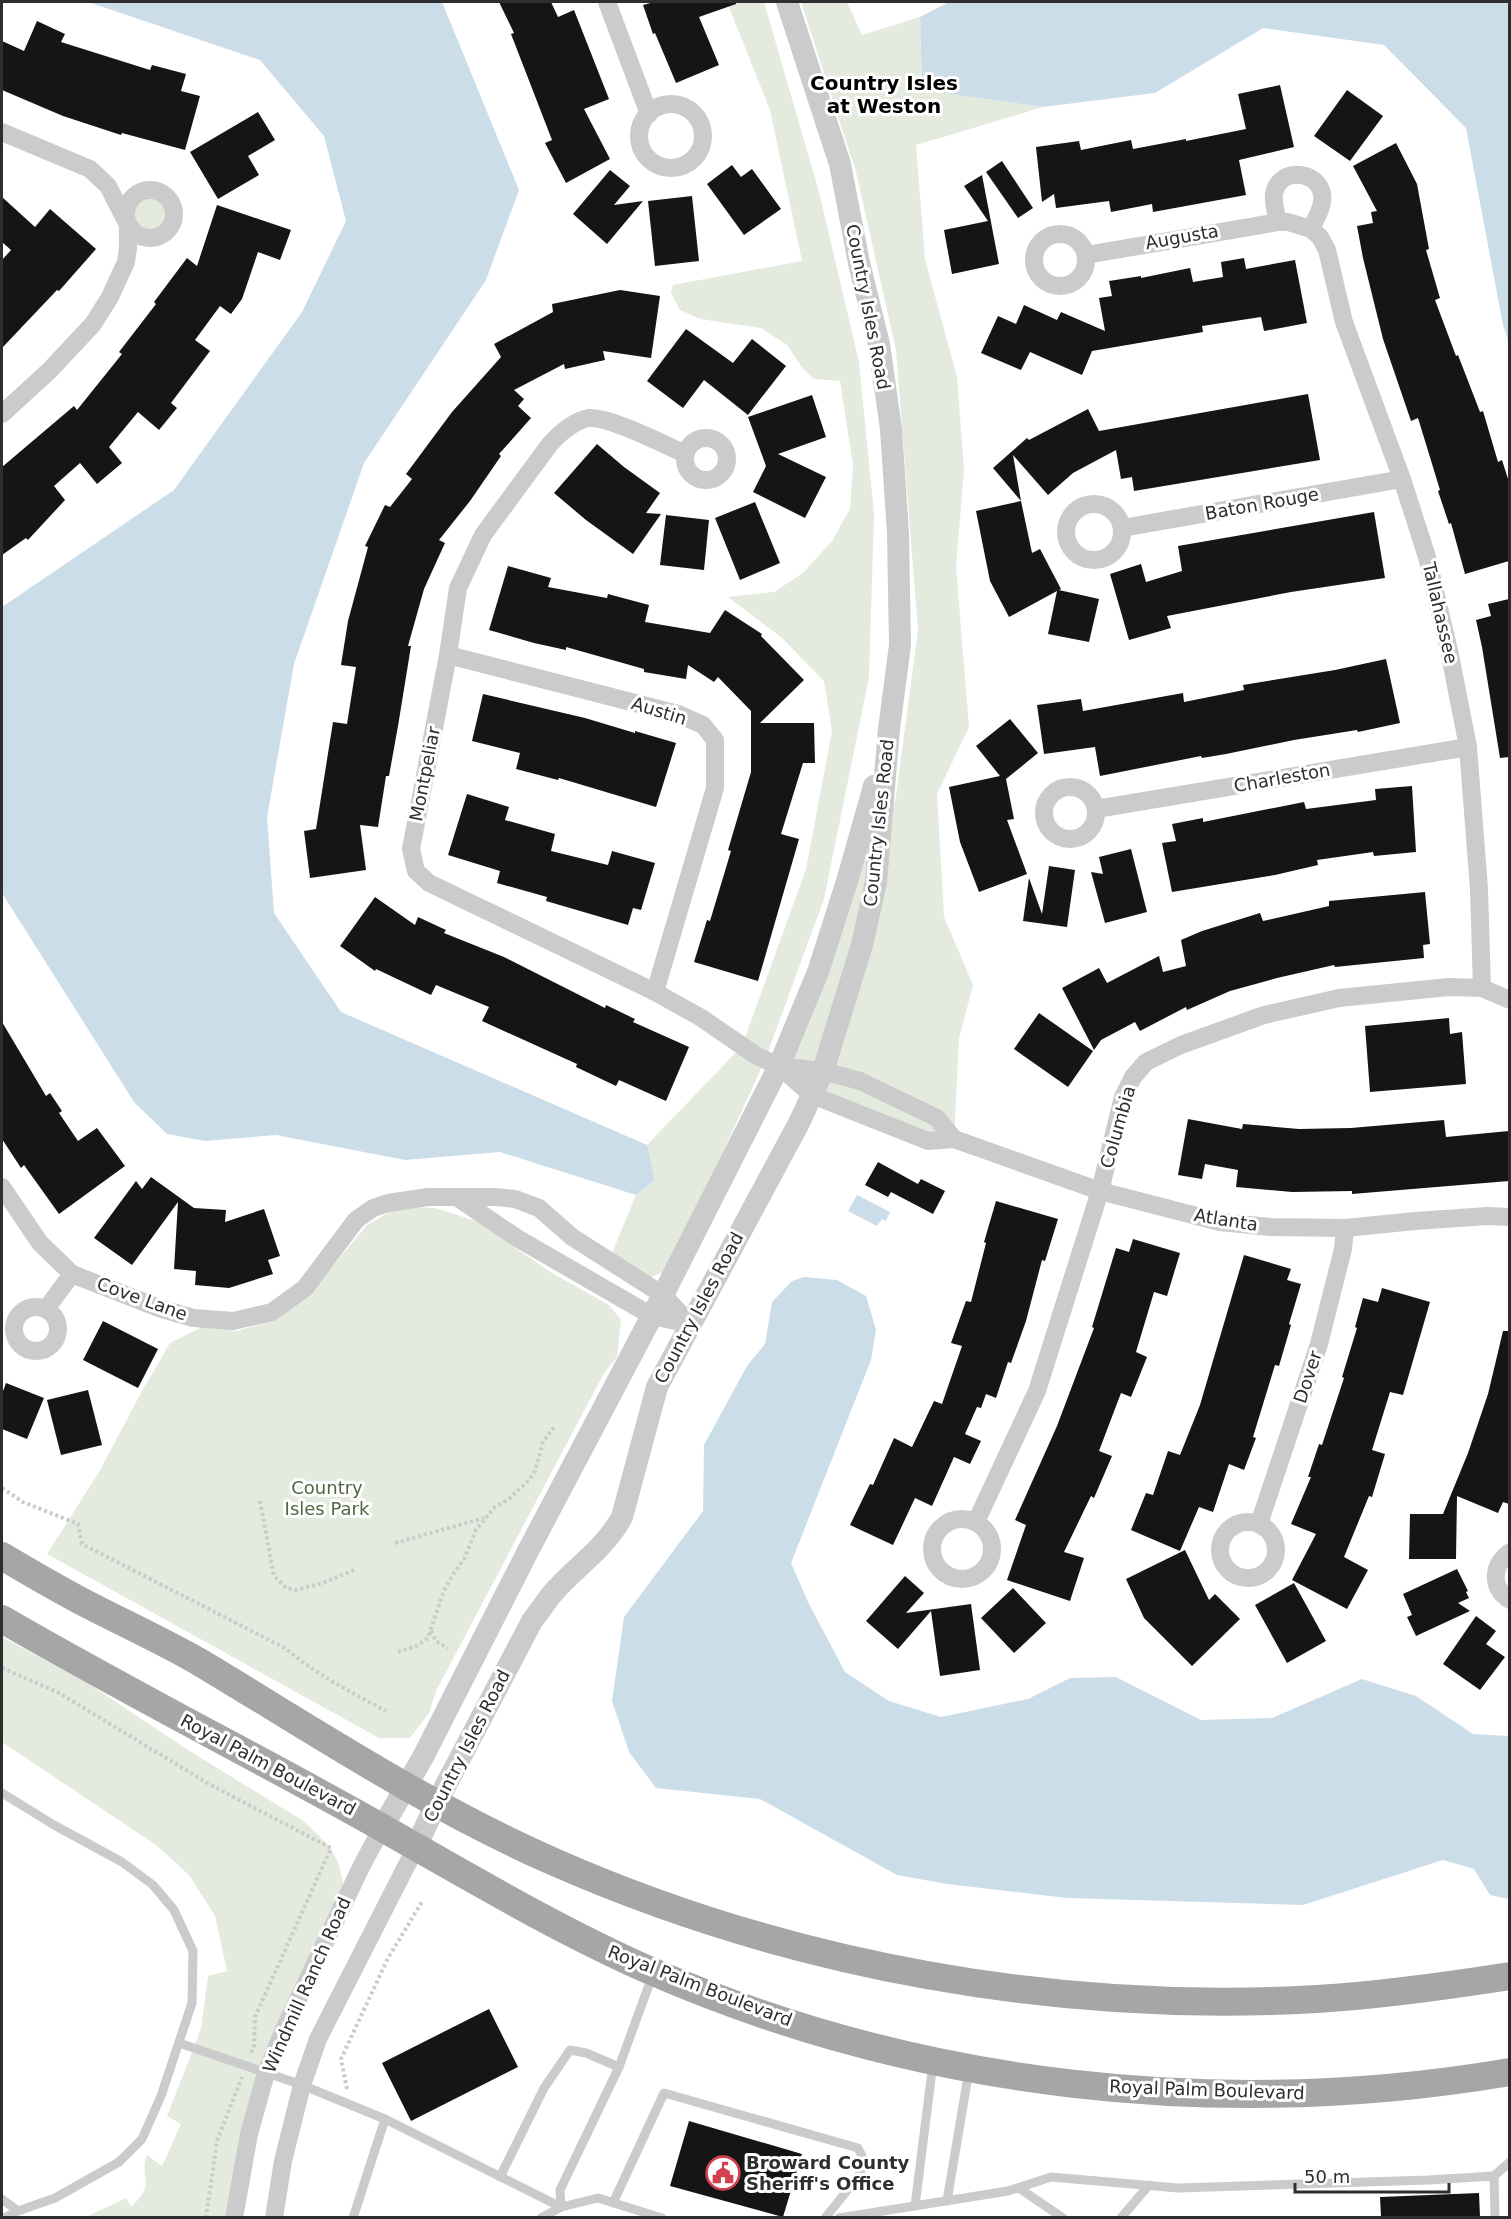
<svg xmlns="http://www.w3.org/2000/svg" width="1511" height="2219" viewBox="0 0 1511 2219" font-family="'DejaVu Sans',sans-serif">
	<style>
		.green { fill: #e4eadd }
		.water { fill: #cbdde8 }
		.building { fill: #151515 }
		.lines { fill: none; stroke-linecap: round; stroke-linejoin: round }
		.path { stroke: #cbcbcb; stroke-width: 4; stroke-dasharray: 3 3; stroke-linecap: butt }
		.service { stroke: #cbcbcb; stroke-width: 9 }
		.minor { stroke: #cbcbcb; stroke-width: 18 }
		.tertiary { stroke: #cbcbcb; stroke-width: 22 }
		.primary { stroke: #a6a6a6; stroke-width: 28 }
		.labels { text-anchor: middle; stroke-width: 6; stroke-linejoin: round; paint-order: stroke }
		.street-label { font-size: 18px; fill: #2e2e2e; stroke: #fff }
		.park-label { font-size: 18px; fill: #526540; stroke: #fff }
		.poi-label { font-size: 18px; font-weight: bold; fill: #2e2e2e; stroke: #fff; text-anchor: start }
		.neighbourhood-label { font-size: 20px; font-weight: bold; fill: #000; stroke: #fff }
	</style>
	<rect width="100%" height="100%" fill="#fff"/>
	<g class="green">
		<path d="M727,2H764L819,192L859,362L874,514L869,677L824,899L765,1060L673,1261L661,1273L649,1278L609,1260L636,1195L655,1180L647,1145L742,1046L806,869L832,731L824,681L782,638L728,597L774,592L803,573L832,541L850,509L853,465L840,381L814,379L803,369L787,345L761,328L700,319L680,310L671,293L673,285L802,261L770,110Z"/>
		<path d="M801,2H847L862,35L920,17L922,90L1043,107L916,145L925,259L957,377L964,470L956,567L969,727L937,794L944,917L973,985L959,1039L954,1139L928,1141L812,1095L823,1071L779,1066L871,840L876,879L896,796L918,630L896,350L856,172Z"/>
		<circle cx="150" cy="214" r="24"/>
		<path d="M399,1207L435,1208L476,1221L552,1273L609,1305L621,1320L617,1357L604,1373L436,1691L429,1713L410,1738H379L47,1554L99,1472L141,1393L170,1343L206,1325L236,1331L263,1324L294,1305L332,1267L367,1225Z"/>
		<path d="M2,1637L89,1684L188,1750L305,1822L331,1848L339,1865L343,1883L341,1910L286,2025L234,2217H86L126,2198L131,2207C158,2181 138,2179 147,2155L162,2166L181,2124L167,2116L201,2029L208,1976L227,1971L215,1916L189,1875L156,1845L2,1742Z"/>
	</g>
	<g class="water">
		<path d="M88,2H442L519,190L486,280L364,463L294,664L267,817L274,913L341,1012L647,1145L655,1180L636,1195L500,1152L405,1160L276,1135L205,1141L167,1134L134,1102L2,893V607L174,490L302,312L346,221L324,136L260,60Z"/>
		<path d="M949,2H1509V344L1503,325L1466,128L1384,45L1263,28L1155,93L1043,107L922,90L920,17Z"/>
		<path d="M857,1195L890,1212L886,1221L882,1219L877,1226L848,1211Z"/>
		<path d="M804,1277L837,1280L866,1296L876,1330L871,1360L791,1563L808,1602L845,1672L889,1701L941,1717L1028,1699L1070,1678L1116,1677L1201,1720L1272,1718L1362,1679L1416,1696L1473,1734L1509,1736V1899L1490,1895L1474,1869L1443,1860L1303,1905L1067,1898L947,1884L897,1875L760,1799L656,1788L629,1752L612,1701L624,1617L703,1511L704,1445L747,1366L765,1344L772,1302L792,1281Z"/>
	</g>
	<g class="building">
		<path d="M499,2H551L558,17L574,10L609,99L584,109L610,159L566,183L545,143L552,140L511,34L514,33Z"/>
		<path d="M654,2H736V4L699,17L719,65L676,83L655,33L653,34L643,5Z"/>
		<path d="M37,21L65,34L61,42L150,70L152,65L186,74L181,91L200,96L185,150L122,133L121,135L63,116L2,90V41L24,51Z"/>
		<path d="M1280,85L1294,147L1239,160L1246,195L1153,212L1152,204L1111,212L1109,201L1056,208L1054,194L1042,202L1036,147L1079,141L1081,150L1131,140L1133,149L1186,139V141L1246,129L1238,94Z"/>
		<path d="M1347,90L1383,116L1350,161L1314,136Z"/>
		<path d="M258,112L275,140L248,156L259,175L218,199L190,152Z"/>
		<path d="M1396,143L1417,184L1429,249L1426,250L1440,298L1435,300L1456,356L1458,355L1480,412L1483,411L1498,462L1502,460L1509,482V561L1465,574L1451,523L1449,524L1438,491L1440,490L1418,418L1411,421L1383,339L1363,258L1357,226L1373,223L1371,212L1377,211L1353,166Z"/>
		<path d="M1002,161L1033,208L1018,218L986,172Z"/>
		<path d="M732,165L741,177L752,169L781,209L744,235L707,184Z"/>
		<path d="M610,170L630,186L614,205L643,201L607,244L573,214Z"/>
		<path d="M982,175L999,264L952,274L944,230L988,221L964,186Z"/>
		<path d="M692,196L699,261L655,266L648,201Z"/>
		<path d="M2,197L35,227L50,209L96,249L59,291L57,290L2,348V260L11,250L2,242Z"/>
		<path d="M217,205L291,230L280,260L258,252L242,299L231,314L220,306L195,340L210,351L171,403L177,408L159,430L138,412L109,447L122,463L97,484L80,463L54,486L65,500L28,540L26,538L2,555V467L74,406L77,410L122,354L119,352L156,304L154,302L187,258L197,266Z"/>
		<path d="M1244,258L1246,269L1295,260L1307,323L1264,331L1261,317L1202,326L1203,332L1092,351L1082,375L1030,352L1021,370L981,353L998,316L1016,324L1024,305L1057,320L1061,312L1105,331L1099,298L1112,296L1109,281L1141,276V278L1190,268L1193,282L1223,277L1221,262Z"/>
		<path d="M620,290L660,296L651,358L603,351L605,360L565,369L564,364L514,390L524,399L518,406L531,418L499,454L501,456L470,501L439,540L445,543L424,589L408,646H411L398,726L389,776H386L378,827L360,825L366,870L310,878L304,831L316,829L333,722L347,724L356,667L341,665L348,621L368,547L365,546L385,505L390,507L412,479L406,474L452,412L501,357L494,344L553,312L552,304Z"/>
		<path d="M686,329L733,363L752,339L786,366L748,415L704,380L683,408L647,381Z"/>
		<path d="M1308,394L1320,460L1134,491L1132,477L1121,479L1116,450L1073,473L1048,495L1013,455L1021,501L993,468L1027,438L1029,440L1088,409L1099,431Z"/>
		<path d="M812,395L826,437L778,454L826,477L805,518L753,492L766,466L748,417Z"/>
		<path d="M597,444L624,467L660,493L646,513L661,514L633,554L586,520L554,493Z"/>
		<path d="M1021,501L1032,553L1040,549L1061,589L1059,590L1099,599L1089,642L1048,634L1057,591L1009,617L990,581L976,511Z"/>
		<path d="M755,502L780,563L740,580L715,518Z"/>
		<path d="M1374,512L1385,578L1291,592L1167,616L1171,628L1129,640L1110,574L1141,564L1146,582L1182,571L1178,546Z"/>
		<path d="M666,515L709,520L704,570L660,565Z"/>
		<path d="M508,566L551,578L548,587L607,598L608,594L649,605L645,622L710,633L725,610L762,634L761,636L804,680L760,723H814L815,763H803L781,834L799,839L758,981L694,962L707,920L710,921L731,851L728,850L751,772V711L718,677L714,682L688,665L686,679L644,672V669L566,647V650L534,643L489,630Z"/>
		<path d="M1509,599V757L1500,758L1482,647L1476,620L1491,616L1488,604Z"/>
		<path d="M1386,659L1400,723L1358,732L1357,730L1294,740L1226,754L1202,758L1201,756L1100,776L1095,747L1044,754L1037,705L1081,699L1083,711L1183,693L1184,702L1244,690L1243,685L1335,670Z"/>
		<path d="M483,694L585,718L635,733V731L676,743L656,807L559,778L558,780L516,769L520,753L472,741Z"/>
		<path d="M1010,719L1038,753L1006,779L1014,819L1007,820L1027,874L979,892L960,842L949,787L1000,776L976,746Z"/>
		<path d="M1412,786L1416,852L1374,856L1373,852L1317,860L1318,865L1275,875L1172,892L1162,843L1176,841L1172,824L1203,818V822L1304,802L1306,809L1376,800L1375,789Z"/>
		<path d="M467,794L509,807L505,820L555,834L551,851L608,865L612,851L655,863L641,910L633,908L628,925L546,901L547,897L497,883L500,871L448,855Z"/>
		<path d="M1131,849L1147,912L1105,923L1091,872L1103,874L1099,857Z"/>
		<path d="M1049,866L1075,870L1067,927L1023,921L1029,878L1042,914Z"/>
		<path d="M1425,892L1430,944L1423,945L1424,958L1335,967L1334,965L1277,978L1230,991L1187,1010L1186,1007L1140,1031L1135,1022L1101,1040L1094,1050L1062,988L1099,968L1107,983L1159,956L1163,972L1186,966L1181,940L1202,931L1260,913L1263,921L1329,906V901Z"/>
		<path d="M375,897L415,925L418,917L446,930L444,933L504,957L605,1008L606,1005L635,1019L633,1022L689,1047L666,1101L619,1080L616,1086L576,1067L577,1064L482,1021L489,1007L436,985L431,995L376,969L375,971L340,946Z"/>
		<path d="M1039,1013L1093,1051L1068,1087L1014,1049Z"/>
		<path d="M1449,1018L1450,1034L1462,1032L1466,1084L1370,1092L1365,1026Z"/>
		<path d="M2,1022L46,1096L50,1093L62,1111L59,1113L78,1141L97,1128L125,1166L59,1214L24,1165L21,1168L2,1139Z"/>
		<path d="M1188,1119L1242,1129L1243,1124L1299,1129L1351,1128L1444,1120L1446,1137L1509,1131V1181L1352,1194V1191L1292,1192L1236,1187L1238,1170L1205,1164L1202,1179L1178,1175Z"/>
		<path d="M878,1162L918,1184L921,1179L945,1191L933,1214L891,1192L888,1197L865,1185Z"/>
		<path d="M151,1177L194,1208L226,1210L225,1222L264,1209L280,1256L268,1260L273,1274L229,1288L195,1285L196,1271L174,1269L178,1202L132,1265L94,1238L136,1181L142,1189Z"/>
		<path d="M996,1201L1058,1219L1045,1261L1042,1260L1026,1321L1011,1363L1008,1362L996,1398L986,1394L981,1408L977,1407L965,1434L981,1441L970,1464L954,1457L932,1506L915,1498L893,1545L850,1525L870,1484L873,1485L894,1438L912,1447L934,1401L942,1404L962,1346L951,1343L966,1301L971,1302L986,1243L984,1242Z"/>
		<path d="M1133,1239L1180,1253L1167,1296L1154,1292L1136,1352L1147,1357L1131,1397L1121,1393L1099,1451L1112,1456L1094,1498L1091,1496L1064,1552L1084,1558L1070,1601L1007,1580L1026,1525L1015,1520L1057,1426L1094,1328L1092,1327L1116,1248L1129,1252Z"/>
		<path d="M1244,1255L1291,1269L1287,1280L1301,1284L1289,1324L1291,1325L1279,1366L1275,1365L1253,1437L1256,1438L1244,1470L1229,1464L1213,1512L1199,1507L1180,1551L1131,1530L1146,1493L1153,1495L1168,1451L1180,1455L1200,1405Z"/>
		<path d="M1382,1288L1430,1302L1403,1395L1390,1392L1372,1450L1385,1454L1372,1497L1369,1496L1344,1557L1368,1570L1347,1609L1292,1580L1316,1534L1291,1524L1311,1477H1308L1319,1444L1322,1445L1344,1378L1342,1377L1357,1328L1355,1327L1363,1298L1378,1302Z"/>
		<path d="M103,1321L158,1349L138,1388L83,1360Z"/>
		<path d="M1503,1331H1509V1504L1503,1502L1498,1513L1457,1496L1456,1559H1409L1410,1514H1443L1468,1453L1488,1394Z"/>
		<path d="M6,1383L44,1398L27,1439L2,1429V1394Z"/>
		<path d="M88,1390L102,1445L61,1455L47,1400Z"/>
		<path d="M1185,1550L1209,1600L1215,1594L1240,1619L1192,1666L1144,1618L1126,1579Z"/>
		<path d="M1457,1569L1468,1591L1466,1592L1469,1598L1458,1603L1470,1611L1416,1636L1407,1617L1412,1615L1403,1594Z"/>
		<path d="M905,1576L924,1593L906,1613L971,1604L980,1670L940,1676L931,1611L898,1649L866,1621Z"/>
		<path d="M1294,1583L1326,1641L1287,1663L1255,1605Z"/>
		<path d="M1013,1588L1046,1623L1014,1653L981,1618Z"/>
		<path d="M1476,1616L1496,1631L1486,1644L1505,1657L1480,1690L1443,1664Z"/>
		<path d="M489,2009L518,2067L411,2121L382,2063Z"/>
		<path d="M689,2121L802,2154L783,2217L670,2186Z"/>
		<path d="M1479,2193L1480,2217H1381L1380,2197Z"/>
	</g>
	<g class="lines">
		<g class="path">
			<path d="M2,1488L23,1502L78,1524L82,1544L285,1648C316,1674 350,1692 386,1711"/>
			<path d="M260,1501L274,1576L286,1588L295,1590L323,1583L354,1570"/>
			<path d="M395,1543L484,1518"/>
			<path d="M431,1631L436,1641L448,1648"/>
			<path d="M398,1652L416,1646L428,1638L444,1590L454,1573L464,1559L476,1530L494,1508L510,1498L528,1481L535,1471L543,1442L554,1427"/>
			<path d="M2,1668L57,1692L209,1784L331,1848L255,2017L254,2045L251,2053"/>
			<path d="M347,2089L341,2059L388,1958L423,1900"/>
			<path d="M206,2218L217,2141L242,2077"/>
		</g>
		<g class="service">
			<path d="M2,1793L54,1825L122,1862L153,1885L174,1910L193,1951L192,2003L161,2096L142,2139L119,2162L55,2198L18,2211L2,2199"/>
			<path d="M179,2043L302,2085L385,2119L561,2207L560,2190L619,2067L653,1974"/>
			<path d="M1494,2176L1510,2162"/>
			<path d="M500,2177L544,2088L570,2050L586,2053L619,2067"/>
			<path d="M1019,2188L1063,2218"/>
			<path d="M947,2201L969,2070"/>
			<path d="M613,2203L664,2093L858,2148L865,2162L858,2177L825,2218"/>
			<path d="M915,2206L933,2063"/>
			<path d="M4,2218L18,2211"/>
			<path d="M353,2218L385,2119"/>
			<path d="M541,2218L561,2207L598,2198L662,2218"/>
			<path d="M839,2218L1008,2191L1051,2177L1178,2188L1429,2180L1494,2176L1495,2218"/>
			<path d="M1121,2218L1149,2185"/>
		</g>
		<g class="minor">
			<path d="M607,2L649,114"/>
			<circle cx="671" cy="136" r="32"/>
			<path d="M2,132L90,169L108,186L128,225V248L126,262L110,297L93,324L50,370L2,414"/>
			<circle cx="150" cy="214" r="24"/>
			<path d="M1278,222C1276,213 1273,203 1274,194C1279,163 1327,172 1322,202C1321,211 1315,220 1311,229"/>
			<circle cx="1060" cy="260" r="26"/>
			<path d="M1086,255L1278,222H1288L1311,229L1320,237L1327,250L1344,322L1402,479L1427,557L1450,655L1468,747L1479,889L1482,988"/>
			<circle cx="706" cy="459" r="21"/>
			<path d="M685,454C666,445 608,416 589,418C573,421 560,433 550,444L483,535L458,588L448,655L411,849L416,871L429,883L655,992L700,1017L757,1056L779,1066L823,1071L860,1081L937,1118L954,1139"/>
			<circle cx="1094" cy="532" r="28"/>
			<path d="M1122,528L1402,479"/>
			<path d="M448,655L678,714L703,725L715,740V788L655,992"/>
			<circle cx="1070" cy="813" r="26"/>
			<path d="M1096,809L1468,747"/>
			<path d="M779,1066L812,1095L928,1141L954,1139L1100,1191L1220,1222L1270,1227L1345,1228L1415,1221L1488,1216L1510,1217"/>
			<path d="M2,1187L40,1243L72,1274L159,1308L193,1318L233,1321L272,1312L305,1288L356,1220L373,1208L388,1203L428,1197H495L515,1199L539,1208L572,1237L663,1295L690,1324"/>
			<path d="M458,1198L517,1238L652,1316L690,1324"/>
			<circle cx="36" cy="1329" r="22"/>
			<path d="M46,1309L72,1274"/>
			<circle cx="962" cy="1549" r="30"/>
			<circle cx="1248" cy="1550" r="28"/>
			<path d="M976,1522L1037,1391L1100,1191L1123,1097L1133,1077L1146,1062L1181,1045L1264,1015L1339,998L1449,987L1482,988L1510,1000"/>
			<path d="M1259,1524L1319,1344L1343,1249L1345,1228"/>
			<path d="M1510,1552C1492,1565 1490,1588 1510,1600"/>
			<path d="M234,2218L249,2134L266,2073L286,2025L362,1865L382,1828"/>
			<path d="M274,2218L283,2161L302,2085L318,2039L416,1847"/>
		</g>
		<g class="tertiary">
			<path d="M382,1828L423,1757L528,1551L663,1295L779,1066L818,972L848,878L874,786"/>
			<path d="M416,1847L437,1802L532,1621C539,1612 545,1603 552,1594C576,1566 604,1550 622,1517L657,1387L799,1123L823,1071L862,945L876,882L889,729L900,645L898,533L891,429L879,344L859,263L840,164L787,2"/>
		</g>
		<g class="primary">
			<path d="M2,1556C27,1571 53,1586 79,1600C119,1621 161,1640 201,1663C316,1732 429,1807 552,1861C790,1966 1058,2014 1317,1999C1382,1995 1446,1986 1510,1976"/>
			<path d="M2,1619C112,1683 225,1741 336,1802C440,1859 542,1923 651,1971C920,2088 1221,2121 1510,2072"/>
		</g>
	</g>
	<defs>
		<g id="civic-ring" transform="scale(1.725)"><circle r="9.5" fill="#fff" stroke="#d34150" stroke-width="1.5"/><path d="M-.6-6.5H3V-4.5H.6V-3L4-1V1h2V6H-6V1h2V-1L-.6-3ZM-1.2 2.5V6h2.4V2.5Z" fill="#d34150"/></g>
	</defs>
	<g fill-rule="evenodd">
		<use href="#civic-ring" x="723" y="2173"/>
	</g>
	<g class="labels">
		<g class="street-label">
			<text transform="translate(1182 237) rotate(-10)" y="6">Augusta</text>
			<text transform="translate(868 307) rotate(79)" y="6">Country Isles Road</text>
			<text transform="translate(1262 504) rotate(-10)" y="6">Baton Rouge</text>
			<text transform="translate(1440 613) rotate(77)" y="6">Tallahassee</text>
			<text transform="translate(659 711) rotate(17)" y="6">Austin</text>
			<text transform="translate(425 774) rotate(-79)" y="6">Montpeliar</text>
			<text transform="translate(1282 778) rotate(-10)" y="6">Charleston</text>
			<text transform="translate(879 823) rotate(-84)" y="6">Country Isles Road</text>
			<text transform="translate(1118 1127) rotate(-74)" y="6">Columbia</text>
			<text transform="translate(1226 1220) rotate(9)" y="6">Atlanta</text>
			<text transform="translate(142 1299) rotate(20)" y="6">Cove Lane</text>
			<text transform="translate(699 1308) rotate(-62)" y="6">Country Isles Road</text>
			<text transform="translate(1308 1377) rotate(-72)" y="6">Dover</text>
			<text transform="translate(467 1746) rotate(-63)" y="6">Country Isles Road</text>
			<text transform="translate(268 1765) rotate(28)" y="6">Royal Palm Boulevard</text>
			<text transform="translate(307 1985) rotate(-66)" y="6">Windmill Ranch Road</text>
			<text transform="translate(700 1986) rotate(21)" y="6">Royal Palm Boulevard</text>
			<text transform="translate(1207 2090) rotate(2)" y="6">Royal Palm Boulevard</text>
		</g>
		<g class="park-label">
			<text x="327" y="1494">Country<tspan x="327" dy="21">Isles Park</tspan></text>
		</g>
		<g class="poi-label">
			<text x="746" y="2169">Broward County<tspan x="746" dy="21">Sheriff's Office</tspan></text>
		</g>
		<g class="neighbourhood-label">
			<text x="884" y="90">Country Isles<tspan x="884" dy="23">at Weston</tspan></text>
		</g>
	</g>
	<rect width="1511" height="2219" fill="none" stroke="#2e2e2e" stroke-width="6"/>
	<path d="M1295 2183v9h154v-9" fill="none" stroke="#2e2e2e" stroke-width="3"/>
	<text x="1304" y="2183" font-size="18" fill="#2e2e2e" stroke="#ffffff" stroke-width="4.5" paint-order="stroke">50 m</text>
</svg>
